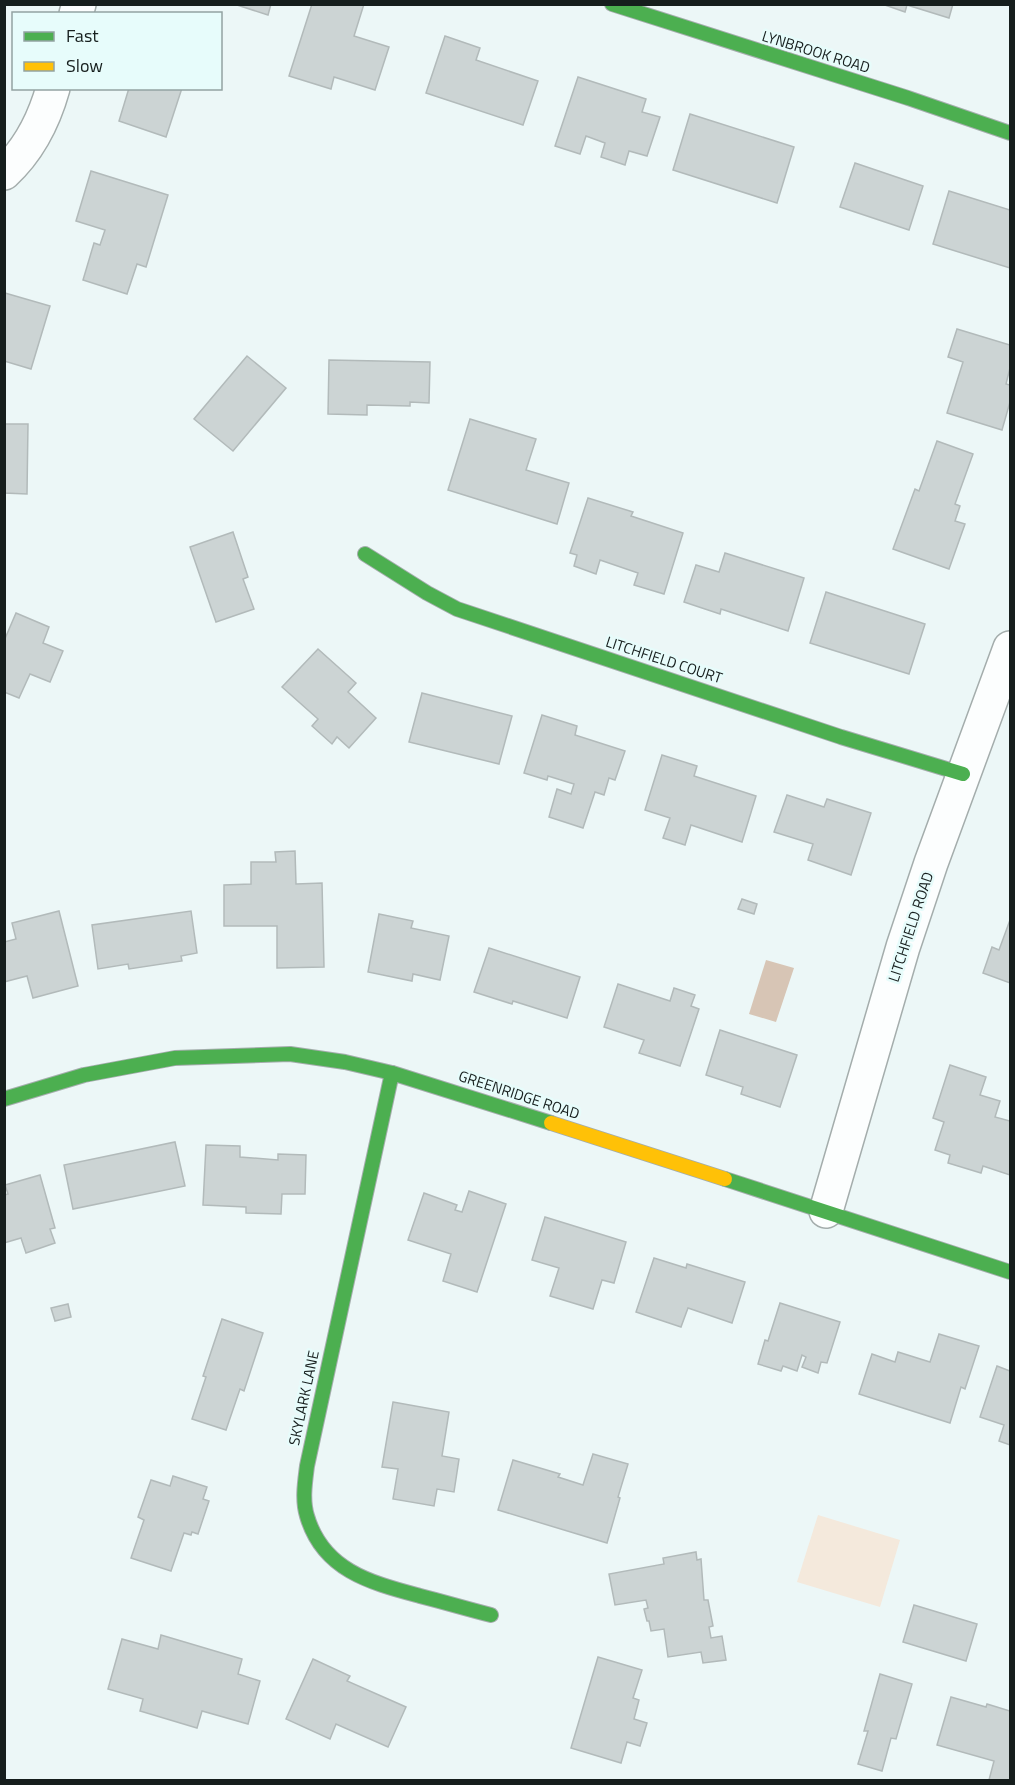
<svg xmlns="http://www.w3.org/2000/svg" width="1015" height="1785" viewBox="0 0 1015 1785" font-family="'Titillium Web',sans-serif">
	<style>
		.green { fill: #f4e9dc }
		.water { fill: #d7c5b5 }
		.building { fill: #ccd4d4; stroke: #b2baba; stroke-width: 1.5 }
		.lines { fill: none; stroke-linecap: round; stroke-linejoin: round }
		.street-casing { stroke: #a4adac; stroke-width: 36 }
		.fast-casing { stroke: #a4adac; stroke-width: 16 }
		.slow-casing { stroke: #a4adac; stroke-width: 16 }
		.street { stroke: #fcfefe; stroke-width: 33 }
		.fast { stroke: #4caf50; stroke-width: 14 }
		.slow { stroke: #ffc107; stroke-width: 14 }
		.labels { text-anchor: middle; stroke-width: 5; stroke-linejoin: round; paint-order: stroke }
		.street-label { font-size: 15px; fill: #161e1d; stroke: #e7fcfb }
	</style>
	<rect width="100%" height="100%" fill="#ecf7f7"/>
	<path class="green" d="M818,1515L900,1540L880,1607L797,1582Z"/>
	<path class="water" d="M766,960L794,968L776,1022L749,1014Z"/>
	<g class="building">
		<path d="M234,4H271L268,15Z"/>
		<path d="M312,4H364L354,36L389,47L375,90L334,77L331,89L289,76Z"/>
		<path d="M882,4H953L949,18L907,5L905,12Z"/>
		<path d="M445,36L480,48L476,60L538,81L523,125L426,93Z"/>
		<path d="M578,77L646,99L642,112L660,117L647,156L629,151L625,165L601,157L605,143L586,136L580,154L555,146Z"/>
		<path d="M129,88H182L166,137L119,121Z"/>
		<path d="M690,114L794,147L777,203L673,170Z"/>
		<path d="M855,163L923,186L909,230L840,207Z"/>
		<path d="M91,171L168,195L146,267L137,264L127,294L83,280L94,243L100,245L105,230L76,221Z"/>
		<path d="M949,191L1010,210V268L933,244Z"/>
		<path d="M5,293L50,306L31,369L4,361Z"/>
		<path d="M957,329L1010,345V368L1006,384L1010,385V402L1002,430L947,413L963,362L948,357Z"/>
		<path d="M247,356L286,388L233,451L194,419Z"/>
		<path d="M329,360L430,362L429,403L410,402V406L367,405V415L328,414Z"/>
		<path d="M470,419L536,439L526,470L569,483L557,524L448,490Z"/>
		<path d="M4,424H28L27,494L4,493Z"/>
		<path d="M937,441L973,454L955,504L960,506L955,521L965,524L949,569L893,549L915,489L919,491Z"/>
		<path d="M588,498L633,512L631,516L683,533L664,594L634,585L638,573L600,560L596,574L574,566L577,555L570,553Z"/>
		<path d="M233,532L248,577L243,579L254,609L216,622L190,547Z"/>
		<path d="M725,553L804,578L788,631L721,609L720,614L684,602L696,565L719,572Z"/>
		<path d="M826,592L925,624L909,674L810,643Z"/>
		<path d="M16,613L49,627L43,643L63,651L50,682L30,674L19,698L4,692V641Z"/>
		<path d="M318,649L356,683L348,692L376,718L349,748L337,737L332,744L312,726L318,719L282,687Z"/>
		<path d="M422,693L512,716L499,764L409,742Z"/>
		<path d="M542,715L577,726L575,735L625,751L615,780L609,778L604,795L595,792L583,828L549,817L557,789L571,794L574,784L548,776L547,780L524,773Z"/>
		<path d="M662,755L697,766L694,776L756,796L742,842L691,825L685,845L663,838L670,818L645,810Z"/>
		<path d="M787,795L824,807L827,799L871,813L851,875L808,860L813,844L774,832Z"/>
		<path d="M295,851L296,884L322,883L324,967L277,968V926H224V885L251,884V862H276L275,852Z"/>
		<path d="M742,899L757,904L754,914L738,909Z"/>
		<path d="M59,911L78,986L33,998L27,976L4,982V942L16,939L12,923Z"/>
		<path d="M191,911L197,953L181,956L182,961L129,969L128,964L98,969L92,925Z"/>
		<path d="M379,914L413,921L411,928L449,936L440,980L413,974L412,981L368,972Z"/>
		<path d="M1010,920V983L983,973L992,947L999,950Z"/>
		<path d="M489,948L580,977L567,1018L513,1001L512,1004L474,992Z"/>
		<path d="M618,984L670,1001L674,988L695,995L691,1006L699,1009L680,1066L639,1053L644,1040L604,1027Z"/>
		<path d="M720,1030L797,1055L780,1107L741,1094L743,1087L706,1075Z"/>
		<path d="M950,1065L986,1077L980,1095L1000,1101L995,1117L1010,1121V1175L983,1166L981,1173L948,1163L950,1155L935,1150L944,1122L933,1118Z"/>
		<path d="M175,1142L185,1186L73,1209L64,1165Z"/>
		<path d="M206,1145L240,1146V1157L278,1160V1154L306,1155L305,1194H282L281,1214L246,1213V1207L203,1205Z"/>
		<path d="M40,1175L55,1228L50,1229L55,1243L26,1253L21,1238L4,1243V1195L8,1194L5,1185Z"/>
		<path d="M469,1191L506,1204L477,1292L443,1281L451,1254L408,1240L424,1193L457,1205L455,1210L462,1212Z"/>
		<path d="M545,1217L626,1242L614,1283L602,1280L593,1309L550,1296L559,1268L532,1260Z"/>
		<path d="M654,1258L686,1268L687,1264L745,1282L732,1323L688,1308L681,1327L636,1312Z"/>
		<path d="M780,1303L840,1322L827,1363L821,1362L818,1373L802,1367L806,1357L802,1355L797,1371L783,1366L781,1371L758,1364L765,1340L768,1341Z"/>
		<path d="M68,1304L71,1317L55,1321L51,1308Z"/>
		<path d="M222,1319L263,1333L244,1391L240,1389L226,1430L192,1419L206,1377L203,1376Z"/>
		<path d="M939,1334L979,1346L965,1389L961,1387L950,1423L859,1394L872,1354L895,1362L898,1352L930,1362Z"/>
		<path d="M997,1366L1010,1371V1445L999,1441L1004,1425L980,1417Z"/>
		<path d="M393,1402L449,1412L442,1456L459,1459L454,1492L437,1489L434,1506L393,1499L398,1469L382,1467Z"/>
		<path d="M593,1454L628,1464L618,1497L620,1498L607,1543L498,1510L513,1460L560,1474L558,1477L583,1485Z"/>
		<path d="M173,1476L207,1487L203,1499L209,1501L198,1534L192,1532L191,1535L184,1533L171,1571L131,1558L144,1520L138,1517L151,1480L170,1486Z"/>
		<path d="M696,1552L697,1560L701,1559L704,1600H708L713,1626L709,1627L711,1638L722,1636L726,1660L703,1663L701,1652L668,1657L664,1629L651,1631L649,1621H647L644,1609L648,1608L646,1600L615,1605L609,1574L664,1564L663,1558Z"/>
		<path d="M914,1605L977,1624L966,1661L903,1642Z"/>
		<path d="M161,1635L242,1659L238,1674L260,1681L248,1724L202,1711L197,1728L140,1711L143,1699L108,1689L122,1639L158,1649Z"/>
		<path d="M598,1657L642,1670L633,1698L639,1700L634,1719L647,1723L640,1746L627,1742L621,1763L571,1748Z"/>
		<path d="M313,1659L350,1676L347,1681L406,1707L388,1747L336,1724L330,1739L286,1719Z"/>
		<path d="M880,1674L912,1684L896,1739L891,1738L882,1771L858,1764L868,1731H864Z"/>
		<path d="M951,1697L986,1707L987,1704L1010,1711V1780H989L994,1761L937,1745Z"/>
	</g>
	<g class="lines">
		<g class="street-casing">
			<g id="street">
				<path d="M76,14L79,4"/>
				<path d="M4,173C29,150 44,120 53,88"/>
				<path d="M826,1211L903,947L931,863L1010,648"/>
			</g>
		</g>
		<g class="fast-casing">
			<g id="fast">
				<path d="M612,4L908,98L1010,133"/>
				<path d="M365,554L427,593L457,609L841,737L963,774"/>
				<path d="M392,1073L307,1466C305,1482 302,1500 307,1516C323,1571 372,1583 420,1596C444,1602 467,1609 491,1615"/>
				<path d="M4,1099L84,1075L175,1058L290,1054L345,1062L392,1073L551,1123"/>
				<path d="M725,1179L1010,1272"/>
			</g>
		</g>
		<g class="slow-casing">
			<path id="slow" d="M551,1123L725,1179"/>
		</g>
		<use href="#street" class="street"/>
		<use href="#fast" class="fast"/>
		<use href="#slow" class="slow"/>
	</g>
	<g class="labels">
		<g class="street-label">
			<text transform="translate(816 52) rotate(17)" y="5">LYNBROOK ROAD</text>
			<text transform="translate(664 660) rotate(18)" y="5">LITCHFIELD COURT</text>
			<text transform="translate(911 927) rotate(-72)" y="5">LITCHFIELD ROAD</text>
			<text transform="translate(519 1095) rotate(18)" y="5">GREENRIDGE ROAD</text>
			<text transform="translate(304 1398) rotate(-78)" y="5">SKYLARK LANE</text>
		</g>
	</g>
	<rect width="1015" height="1785" fill="none" stroke="#161e1d" stroke-width="12"/>
	<rect x="12" y="12" width="210" height="78" fill="#e7fcfb" stroke="#93a3a2" stroke-width="1.5"/>
	<rect x="24" y="32" width="30" height="9" fill="#4caf50" stroke="#93a3a2" stroke-width="1.5"/>
	<text x="66" y="42" font-size="18" fill="#161e1d">Fast</text>
	<rect x="24" y="62" width="30" height="9" fill="#ffc107" stroke="#93a3a2" stroke-width="1.5"/>
	<text x="66" y="72" font-size="18" fill="#161e1d">Slow</text>
</svg>
